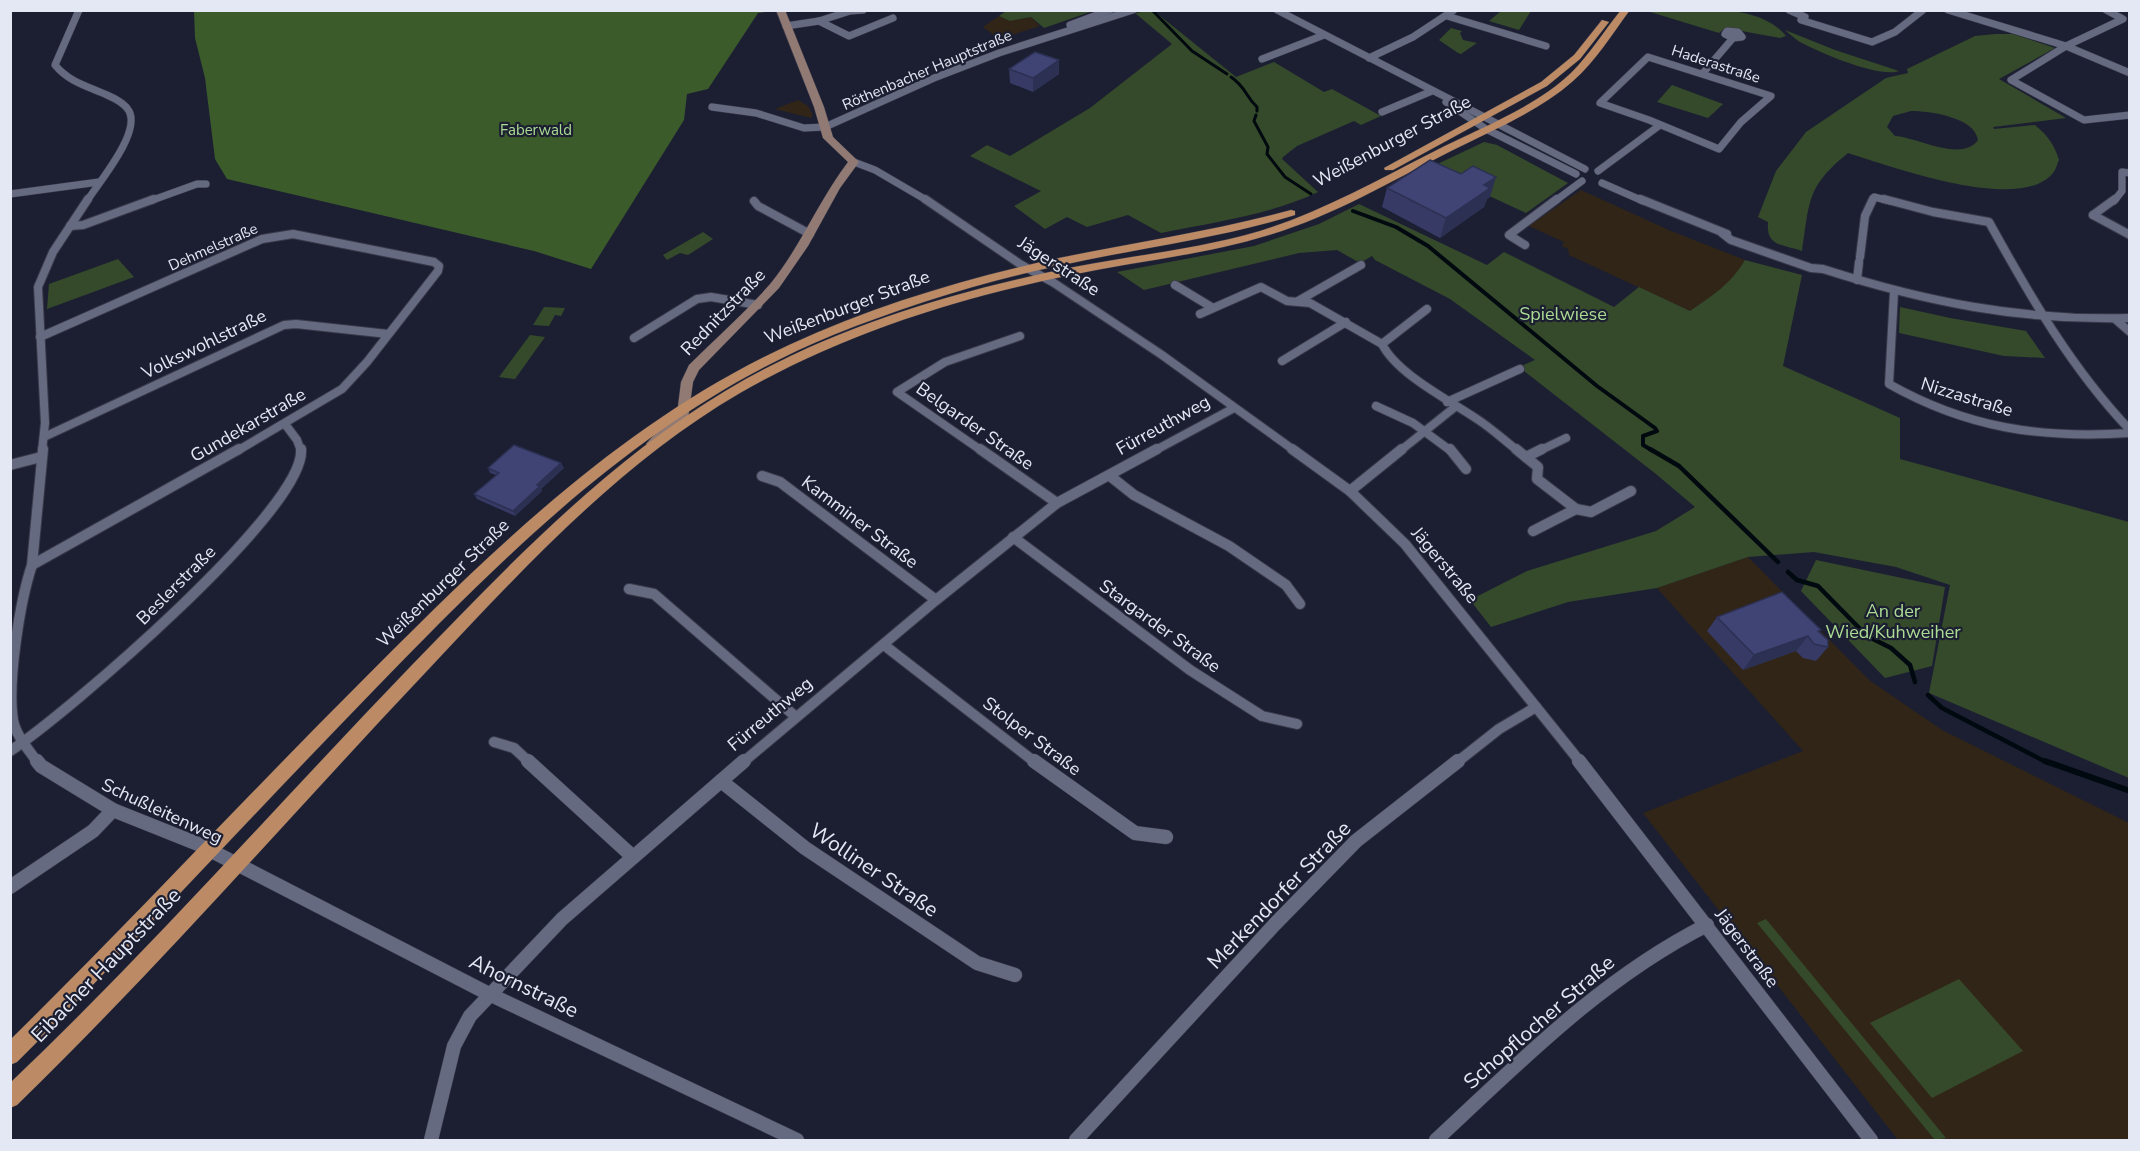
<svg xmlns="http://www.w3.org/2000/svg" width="2140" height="1151" viewBox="0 0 2140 1151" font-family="'Nunito Sans',sans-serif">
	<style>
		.education { fill: #312517 }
		.green { fill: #354a2a; fill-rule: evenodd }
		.forest { fill: #3c5b2b }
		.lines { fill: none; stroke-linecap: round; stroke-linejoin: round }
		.stream-far3 { stroke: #00090f; stroke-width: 3 }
		.stream-far2 { stroke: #00090f; stroke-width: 4 }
		.stream-far1 { stroke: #00090f; stroke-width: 4.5 }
		.stream { stroke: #00090f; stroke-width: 6 }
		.street-far3-casing { stroke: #383949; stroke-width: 8 }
		.street-far2-casing { stroke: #383949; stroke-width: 10 }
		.street-far1-casing { stroke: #383949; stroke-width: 12 }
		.street-casing { stroke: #383949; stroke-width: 15 }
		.secondary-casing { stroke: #383949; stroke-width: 1 }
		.primary-casing { stroke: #383949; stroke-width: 1 }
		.street-far3 { stroke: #666a81; stroke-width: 7 }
		.street-far2 { stroke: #666a81; stroke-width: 8 }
		.street-far1 { stroke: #666a81; stroke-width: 10 }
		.street { stroke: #666a81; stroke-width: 14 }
		.secondary { fill: #917a73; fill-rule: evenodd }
		.primary { fill: #bc8b65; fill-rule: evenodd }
		.wall { fill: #363a65 }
		.shaded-wall { fill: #2c3052 }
		.building { fill: #3f4475; stroke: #2c3052; stroke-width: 1.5 }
		.labels { text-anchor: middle; stroke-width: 4.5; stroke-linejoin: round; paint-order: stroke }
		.far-street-label { font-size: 15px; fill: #e4e7f4; stroke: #1c1f32 }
		.far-park-label { font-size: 15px; fill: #acdc93; stroke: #1c1f32 }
		.street-label { font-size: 18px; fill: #e4e7f4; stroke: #1c1f32 }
		.park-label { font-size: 18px; fill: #acdc93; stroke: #1c1f32 }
		.near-street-label { font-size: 21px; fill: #e4e7f4; stroke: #1c1f32 }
	</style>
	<rect width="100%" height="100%" fill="#1c1f32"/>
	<g class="education">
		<path d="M999,16L1010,21L1031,17L1040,26L999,39L983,27Z"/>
		<path d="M798,100L808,106L813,115L811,118L775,109Z"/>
		<path d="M1581,190L1671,231L1745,260L1736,275L1724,288L1690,311L1569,255L1568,249L1562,246L1564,242L1529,226Z"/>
		<path d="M1748,557L1869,680L1942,730L2129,823V1140H1898L1643,813L1803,751L1657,588Z"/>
	</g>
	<g class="green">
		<path d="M1006,11V10L1093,11L1044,28L1031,17L1010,21L999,16Z"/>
		<path d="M1148,11H1154L1236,77L1274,62L1324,92L1332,89L1381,116L1361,125L1354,121L1297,146L1283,157L1282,159L1318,192C1270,215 1214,222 1161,233L1128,215L1087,227L1067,217L1045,229L1014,206L1041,191L970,156L987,145L1010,156L1090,108L1172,44L1135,13Z"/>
		<path d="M1501,11V10L1531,11L1519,30L1489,21Z"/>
		<path d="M1647,11C1688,11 1757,0 1786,36L1780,38L1725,28L1719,33Z"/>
		<path d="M1451,28L1462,31L1460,33L1463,40L1477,43L1461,54L1458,53L1439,40Z"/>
		<path d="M1785,30L1835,50L1899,71C1880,78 1823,54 1804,44C1797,41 1791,35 1785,30Z"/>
		<path d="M1995,34H2013L2055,48L1999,79L2066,118L1993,127L1994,129L2035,125C2048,136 2054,144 2059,160C2057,164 2056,170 2053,173C2020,214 1890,166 1848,153C1806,187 1810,201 1802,251C1782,244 1766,247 1768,222L1758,217L1776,171L1806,132L1886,78L1908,73L1907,69L1975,36ZM1911,111C1929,111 1975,117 1978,140C1962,163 1917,137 1895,136L1887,127L1893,116Z"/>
		<path d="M1672,85L1723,104L1708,118L1657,102Z"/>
		<path d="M1484,142L1497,145L1568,183L1526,213L1429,168Z"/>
		<path d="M1359,204L1487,265L1504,252L1614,307L1639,287L1690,311C1712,296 1731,284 1745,260L1802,275L1783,366L1900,418V459L2129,522V778L1929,693L1950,585L1896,567L1814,552L1748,557L1657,588L1568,602L1491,627L1470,600L1527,571L1656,531L1695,507L1656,474L1519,367L1535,360L1450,299L1375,260L1372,256L1360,263L1337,250L1299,253L1144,290L1117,272L1254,246L1319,224Z"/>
		<path d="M703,232L713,239L688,255L680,253L667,260L663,255Z"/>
		<path d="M118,259L134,277L47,309L49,284Z"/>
		<path d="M544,307L565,308L561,316L555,315L549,326L533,325Z"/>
		<path d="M1900,307L1950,318L2026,331L2045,358L2004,356L1899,333Z"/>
		<path d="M530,335L545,337L515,379L499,377Z"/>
		<path d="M1816,560L1945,587L1932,666L1885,678L1801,591Z"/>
		<path d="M1766,919L1946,1138L1935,1140L1757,923Z"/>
		<path d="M1959,979L2023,1051L1932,1098L1870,1023Z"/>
	</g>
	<path class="forest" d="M194,11L772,10V11L758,13L708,89L687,94L684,120L591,269L534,251L227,179L215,159L205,78L195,38Z"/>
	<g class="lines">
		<g class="stream-far3">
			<path d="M1153,11L1192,51L1227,74"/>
			<path d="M1231,77C1247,88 1244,95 1257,107V111"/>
			<path d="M1256,115L1254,121L1268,147L1267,154L1285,177L1311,194"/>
		</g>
		<path class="stream-far2" d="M1353,211L1396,227L1428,246L1597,386L1655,428L1657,431L1643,436V445L1653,451"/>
		<g class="stream-far1">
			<path d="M1650,449L1679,466L1778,562"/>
			<path d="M1788,572L1797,580L1818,586L1867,636L1891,648L1910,665L1915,682"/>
			<path d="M1928,695L1942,708L2048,763"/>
		</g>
		<path class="stream" d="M2045,761L2130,791"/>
		<g class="street-far3-casing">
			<g id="street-far3">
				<path d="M79,10L55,65C69,82 87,86 107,95C114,98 125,103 129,111C141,133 99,182 87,201"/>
				<path d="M1277,10L1585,169"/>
				<path d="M1789,10L1805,17L1801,20L1872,42L1895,32L1923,10"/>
				<path d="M1948,10L2066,46L2130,73"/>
				<path d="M2106,10L2123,19L2066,46L2011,80L2084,120L2130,115"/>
				<path d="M1447,16L1546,46"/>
				<path d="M819,21L849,36L893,18"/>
				<path d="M1070,25L1110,10"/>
				<path d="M786,26L819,21L850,11L863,10"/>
				<path d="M1727,31L1738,32L1742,37L1733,38L1725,34Z"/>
				<path d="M1648,57L1771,96L1741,122L1719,149L1649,120L1600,103Z"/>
				<path d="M1369,58L1413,37L1454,10"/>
				<path d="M1262,59L1324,35"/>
				<path d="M1703,73L1733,38"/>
				<path d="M1446,102L1486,129L1576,174"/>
				<path d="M712,107L756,113L804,128L825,127L934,78L999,53L1133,10"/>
				<path d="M1382,112L1432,91"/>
				<path d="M854,162L875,170L928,201"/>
				<path d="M1598,171L1660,125"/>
				<path d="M1602,183L1643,201"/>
				<path d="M10,194L99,182"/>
				<path d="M150,201L197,184H206"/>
				<path d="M1555,201L1582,181"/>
				<path d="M1872,201L1874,197L1890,201"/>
				<path d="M2114,201L2122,191V172L2130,173"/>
			</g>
		</g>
		<g class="street-far2-casing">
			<g id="street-far2">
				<path d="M925,199L1020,264L1054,283L1162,355L1295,451"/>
				<path d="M1640,199L1727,234"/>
				<path d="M1884,199L1933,212L1989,222C2030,296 2071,368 2130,430"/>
				<path d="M754,201L758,206L810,234"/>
				<path d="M2093,215L2115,199"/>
				<path d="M2093,215L2130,235"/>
				<path d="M70,226L83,225L154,199"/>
				<path d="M1722,233L1731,240L1811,268L1823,269C1926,302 2021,321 2130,318"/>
				<path d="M1525,245L1509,235L1557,199"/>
				<path d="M1860,257L1865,216L1873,199"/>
				<path d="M1857,280L1859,262"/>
				<path d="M1175,285L1213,308"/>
				<path d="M1894,292L1889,384C1967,428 2041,439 2130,433"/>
				<path d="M1298,301L1361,265"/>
				<path d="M1200,314L1261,287L1287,301L1310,303L1382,344C1397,374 1449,400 1477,419C1491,428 1504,440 1518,451"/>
				<path d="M2115,319L2130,332"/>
				<path d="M40,337L262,239L293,234L434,262L439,266L438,271L367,362L342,389L237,451"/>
				<path d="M634,338L697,299L711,297L758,305"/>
				<path d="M1382,344L1427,309"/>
				<path d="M1282,361L1346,322"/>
				<path d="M1447,402L1520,369"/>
				<path d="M1376,406L1413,423L1451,451"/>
				<path d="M285,424L297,440L301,451"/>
				<path d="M44,437L284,325L296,324L388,334"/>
				<path d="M42,451L45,423L38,287L53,252L88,199"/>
				<path d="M982,451L897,392L945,362L1020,336"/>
				<path d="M1154,451L1234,408"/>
				<path d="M1400,451L1455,407"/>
				<path d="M1539,451L1566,438"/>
			</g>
		</g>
		<g class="street-far1-casing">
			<g id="street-far1">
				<path d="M980,449L1057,503"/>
				<path d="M1292,449L1350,491L1405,544L1581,763"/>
				<path d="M1450,449L1466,469"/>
				<path d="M1516,449L1538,467L1537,479L1576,509L1591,512L1631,491"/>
				<path d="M1526,457L1542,449"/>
				<path d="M10,465L41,457"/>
				<path d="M762,476L780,482L936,600"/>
				<path d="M1110,476L1134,495L1229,546L1286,585L1300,604"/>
				<path d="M1350,491L1402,449"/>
				<path d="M1533,531L1576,509"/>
				<path d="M1013,537L1190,670L1262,716L1297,724"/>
				<path d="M32,565L239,449"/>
				<path d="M629,589L654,594L796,717"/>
				<path d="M884,645L1036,763"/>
				<path d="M494,742L514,748L530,763"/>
				<path d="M10,751C64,716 307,508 301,449"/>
				<path d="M38,763C29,750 16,736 13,720C7,682 20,601 32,565L43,449"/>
				<path d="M742,763L936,600L1057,503L1157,449"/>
				<path d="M1456,763L1499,729L1536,707"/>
			</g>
		</g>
		<g class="street-casing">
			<g id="street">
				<path d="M37,761L41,766L113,810L198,844L489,994L797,1140"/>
				<path d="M528,761L632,856"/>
				<path d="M1034,761L1135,833L1166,837"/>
				<path d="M1579,761L1871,1140"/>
				<path d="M721,781L805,848L977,963L1015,975"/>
				<path d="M10,887L93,831L113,810"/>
				<path d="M431,1140L454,1046L470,1016L562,919L744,761"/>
				<path d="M1076,1140L1275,924L1356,841L1458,761"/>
				<path d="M1436,1140C1521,1061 1602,978 1707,925"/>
			</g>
		</g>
		<g class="secondary-casing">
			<path id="secondary" d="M776,10H785L824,107L833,137L859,162L840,188L808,246L779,288L699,370L693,382L688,419C676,427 666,445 653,449L646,444L667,420L677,414L681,382L689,365C716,338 746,312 771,283C801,246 819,200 848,162L823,138L814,107Z"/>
		</g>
		<g class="primary-casing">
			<g id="primary">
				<path d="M1621,10H1630C1612,34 1596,61 1573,81C1538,112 1492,130 1451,151C1391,181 1333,216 1269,235C1204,255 1137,261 1071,275C957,298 842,334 740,393C618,464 521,571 425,673C289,817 159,967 17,1105L10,1108V1083C150,950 278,804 412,665C509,565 606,462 727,390C832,327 955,291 1074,267C1136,255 1199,249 1260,231C1321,212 1376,181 1433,152C1479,128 1533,109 1571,73C1590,54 1604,31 1621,10Z"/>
				<path d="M1602,20L1609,22L1580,59L1547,86L1393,170H1385L1384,168L1541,82L1574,55Z"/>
				<path d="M1291,210L1295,211V215C1217,239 1137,248 1058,266C981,282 906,306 833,335C648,411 511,549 374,690C270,797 169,906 65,1014L17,1062L10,1065V1040C128,924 241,802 358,685C488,554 620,423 789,345C875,305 967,278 1059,258C1137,242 1214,231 1291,210Z"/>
			</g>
		</g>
		<use href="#street-far3" class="street-far3"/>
		<use href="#street-far2" class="street-far2"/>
		<use href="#street-far1" class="street-far1"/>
		<use href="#street" class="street"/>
		<use href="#secondary" class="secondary"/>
		<use href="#primary" class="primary"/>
	</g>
	<g class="wall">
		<path d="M1059,60V74L1033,92L1010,83L1009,69Z"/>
		<path d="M1387,188L1490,197L1487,199L1484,207L1440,238L1382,207Z"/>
		<path d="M561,463L564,468L541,489L542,491L515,516L477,499L474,494L496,475L490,473L488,468Z"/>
		<path d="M1717,617L1821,630L1819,633L1828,647L1816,661L1803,658L1796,651L1743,670L1707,631Z"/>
	</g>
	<g class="shaded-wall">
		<path d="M1059,60V74L1033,92V78Z"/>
		<path d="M1496,177L1490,197L1487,199L1484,207L1440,238L1446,218L1484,185Z"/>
		<path d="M561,463L564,468L541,489L542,491L515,516L513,511L537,485Z"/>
		<path d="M1808,636L1796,651L1743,670L1754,655Z"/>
	</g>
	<g class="building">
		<path d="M1035,52L1059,60L1033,78L1009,69Z"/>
		<path d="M1430,160L1461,174L1473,166L1496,177L1484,185L1490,188L1446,218L1387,188Z"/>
		<path d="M514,445L561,463L537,485L540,486L513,511L474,494L499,473L488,468Z"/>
		<path d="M1782,592L1821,630L1818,631L1828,640V647L1814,644L1808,636L1754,655L1717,617Z"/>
	</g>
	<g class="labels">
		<g class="far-street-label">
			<text transform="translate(1716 64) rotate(18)" y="5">Haderastraße</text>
			<text transform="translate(927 70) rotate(-23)" y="5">Röthenbacher Hauptstraße</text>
			<text transform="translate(213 247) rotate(-24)" y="5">Dehmelstraße</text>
		</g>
		<g class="far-park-label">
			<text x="536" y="135">Faberwald</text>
		</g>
		<g class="street-label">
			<text transform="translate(1392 141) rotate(-28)" y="6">Weißenburger Straße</text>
			<text transform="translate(1059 266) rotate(33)" y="6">Jägerstraße</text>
			<text transform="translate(847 307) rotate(-21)" y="6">Weißenburger Straße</text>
			<text transform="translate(723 312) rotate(-46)" y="6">Rednitzstraße</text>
			<text transform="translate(204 344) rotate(-26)" y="6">Volkswohlstraße</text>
			<text transform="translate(1967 397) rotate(17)" y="6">Nizzastraße</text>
			<text transform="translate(248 425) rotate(-30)" y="6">Gundekarstraße</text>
			<text transform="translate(1163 425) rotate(-29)" y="6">Fürreuthweg</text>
			<text transform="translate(975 426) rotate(35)" y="6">Belgarder Straße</text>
			<text transform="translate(860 522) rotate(37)" y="6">Kamminer Straße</text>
			<text transform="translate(1445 565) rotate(50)" y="6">Jägerstraße</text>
			<text transform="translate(443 583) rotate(-44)" y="6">Weißenburger Straße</text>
			<text transform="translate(176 585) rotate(-45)" y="6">Beslerstraße</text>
			<text transform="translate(1160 626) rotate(36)" y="6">Stargarder Straße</text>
			<text transform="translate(770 714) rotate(-40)" y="6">Fürreuthweg</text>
			<text transform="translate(1032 736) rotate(37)" y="6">Stolper Straße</text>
			<text transform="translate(162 811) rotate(25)" y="6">Schußleitenweg</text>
			<text transform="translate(1747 948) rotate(53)" y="6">Jägerstraße</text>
		</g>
		<g class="park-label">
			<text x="1563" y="320">Spielwiese</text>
			<text x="1893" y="617">An der<tspan x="1893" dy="21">Wied/Kuhweiher</tspan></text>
		</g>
		<g class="near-street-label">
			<text transform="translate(874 870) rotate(34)" y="7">Wolliner Straße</text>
			<text transform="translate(1279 895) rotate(-46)" y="7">Merkendorfer Straße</text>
			<text transform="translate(106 965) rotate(-46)" y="7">Eibacher Hauptstraße</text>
			<text transform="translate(524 986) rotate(26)" y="7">Ahornstraße</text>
			<text transform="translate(1539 1022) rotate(-41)" y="7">Schopflocher Straße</text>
		</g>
	</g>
	<rect width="2140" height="1151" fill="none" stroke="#e4e7f4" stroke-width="24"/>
</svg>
